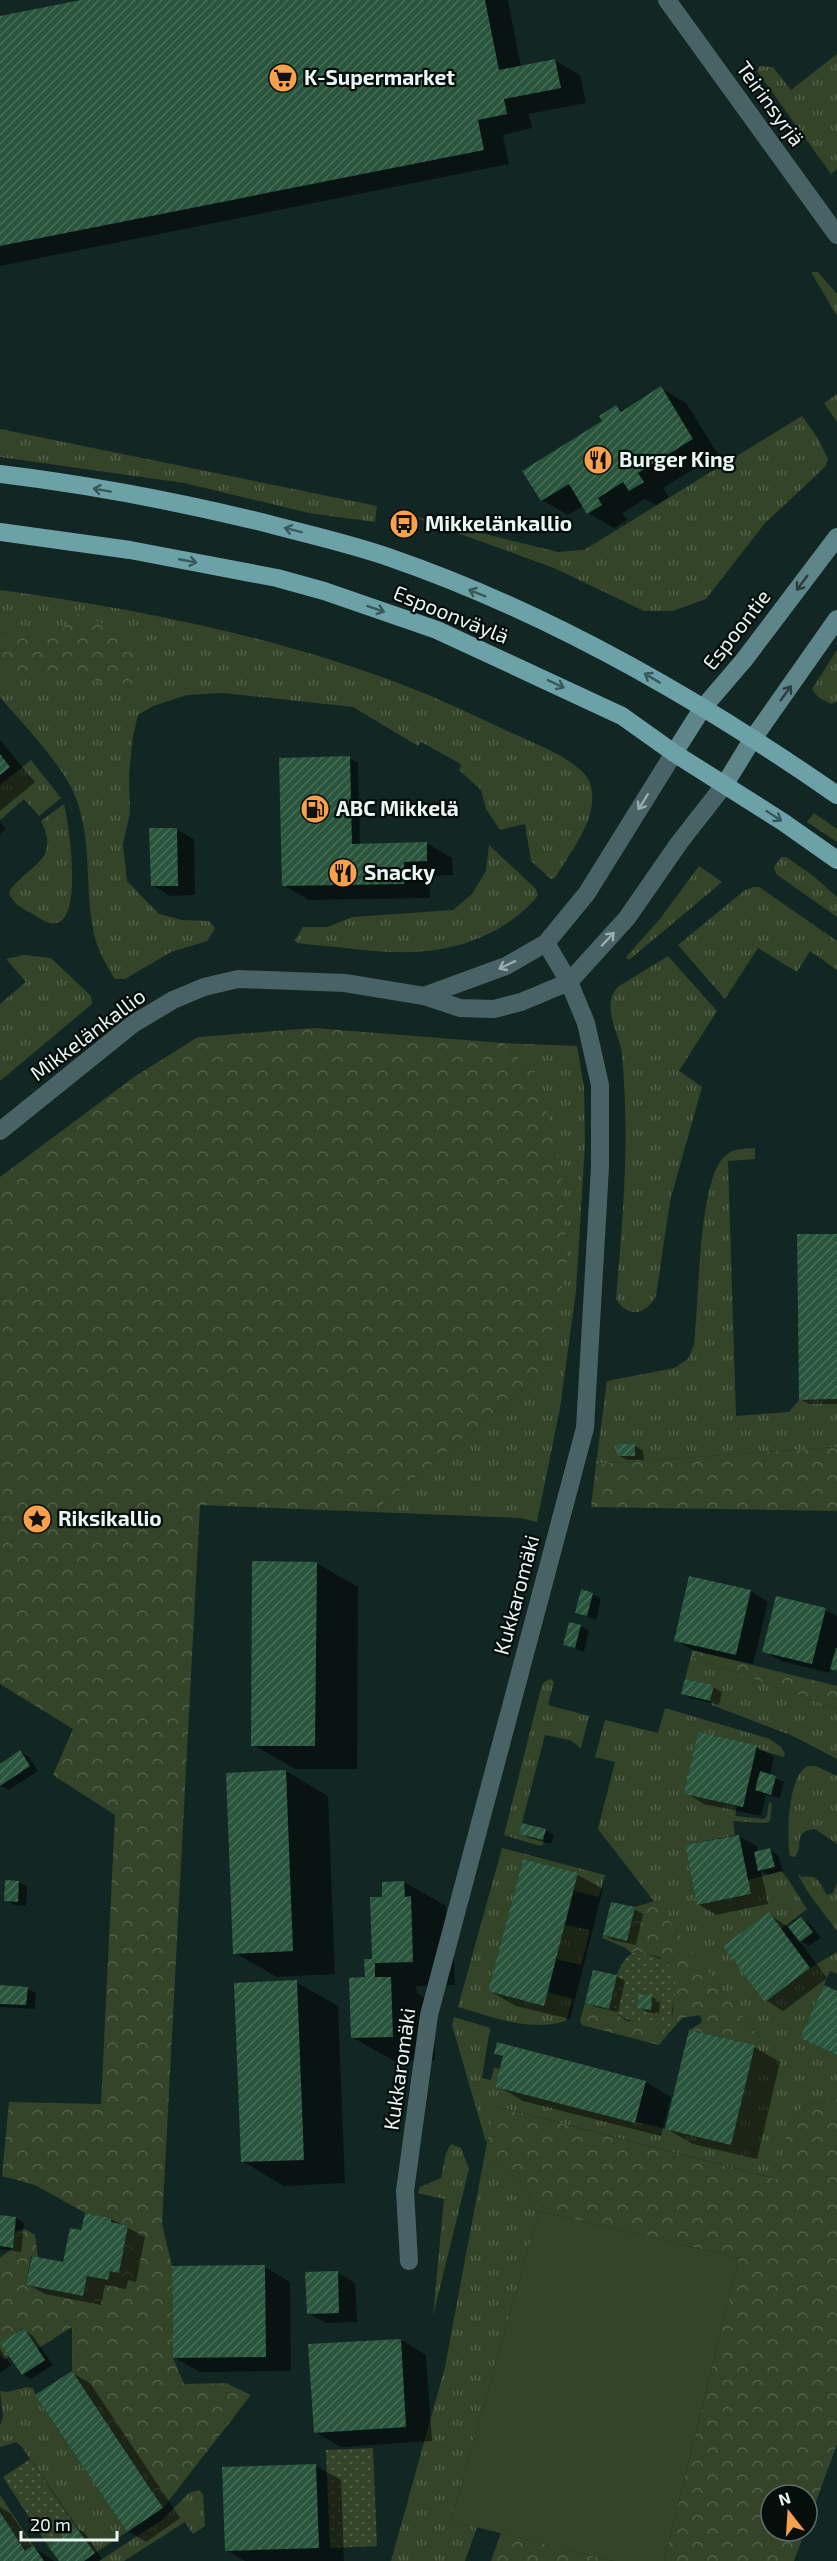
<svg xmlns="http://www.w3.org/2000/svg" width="837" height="2561" viewBox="0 0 837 2561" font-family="'Exo 2',sans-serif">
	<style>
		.grass { fill: url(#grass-tufts) }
		.forest { fill: url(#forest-crowns) }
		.park { fill: url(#park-dots) }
		.garden { fill: #344429 }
		.shadow { fill: #0007 }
		.building { fill: url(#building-hatch) }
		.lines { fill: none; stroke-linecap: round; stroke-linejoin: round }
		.street { stroke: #496265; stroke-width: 18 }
		.secondary { stroke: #5d858a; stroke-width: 18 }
		.primary { stroke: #6ca1a7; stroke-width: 18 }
		.oneway { stroke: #39585a }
		.oneway2 { stroke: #293e3e }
		.oneway3 { stroke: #99acac }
		.labels { text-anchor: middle; stroke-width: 4.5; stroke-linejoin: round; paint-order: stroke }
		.poi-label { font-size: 21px; font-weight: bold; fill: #e9f6f3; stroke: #060e0c; text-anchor: start }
		.street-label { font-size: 21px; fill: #e9f6f3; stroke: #060e0c }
	</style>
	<defs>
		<pattern id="grass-tufts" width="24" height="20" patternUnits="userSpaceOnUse" patternTransform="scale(1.5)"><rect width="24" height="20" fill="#344429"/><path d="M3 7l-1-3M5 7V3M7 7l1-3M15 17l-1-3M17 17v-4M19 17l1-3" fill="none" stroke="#516048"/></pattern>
		<pattern id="forest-crowns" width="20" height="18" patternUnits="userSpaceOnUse" patternTransform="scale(1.5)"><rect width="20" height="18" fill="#344429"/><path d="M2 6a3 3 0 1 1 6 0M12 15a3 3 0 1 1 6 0" fill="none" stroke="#516048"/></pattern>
		<pattern id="park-dots" width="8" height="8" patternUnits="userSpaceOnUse" patternTransform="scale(1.5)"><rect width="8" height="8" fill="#344429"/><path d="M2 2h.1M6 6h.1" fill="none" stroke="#516048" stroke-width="1.8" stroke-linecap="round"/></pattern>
		<pattern id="building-hatch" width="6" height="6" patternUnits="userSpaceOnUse" patternTransform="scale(1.5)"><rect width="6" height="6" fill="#28553c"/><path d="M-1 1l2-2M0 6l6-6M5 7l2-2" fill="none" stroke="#476e59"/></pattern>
	</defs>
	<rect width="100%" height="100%" fill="#122723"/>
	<g class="grass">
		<path d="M837,54V169L831,174L757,71L760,66L773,67L791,90Z"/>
		<path d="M811,272H818L837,294V316Z"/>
		<path d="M837,394V422L824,403Z"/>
		<path d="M802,416L817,437L828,459L825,467L765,523L706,599L673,611H644L554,568L408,515L558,552L584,550Z"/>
		<path d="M0,429L377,506L375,522L309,513L184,483L0,457Z"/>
		<path d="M0,590C138,609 276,636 406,686C443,700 479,718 514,734C534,743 582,761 590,783C601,816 571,851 555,878L551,879L531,861L525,824L500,830L486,809L481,790L459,770L461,764L421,742L418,746L353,707L223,693L187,695L153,706L138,715L133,736L129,773L130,813L123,844L127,881L159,914L182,920L209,921L215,928L207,941L171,952L125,979H115C105,963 96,947 93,929C85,885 92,838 75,796C62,764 23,724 0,697V678H81L139,687L137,637L103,625L64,628L39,637L0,632Z"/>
		<path d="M837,650V702L831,704L818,697L812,689Z"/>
		<path d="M31,760L61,798L39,816L24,799L0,820V785Z"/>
		<path d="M64,804C69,825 83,916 57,923C49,925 42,920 36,916C25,909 12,905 9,892C29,863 61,862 41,821Z"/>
		<path d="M814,813L837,829V842L807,822Z"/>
		<path d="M489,845L536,889L538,895C513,928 466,948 426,951C390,955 351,948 315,945L297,943L295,940L303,927H327L353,917L453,910L472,894L486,871Z"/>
		<path d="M781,857H786L812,875L837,897V917L776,874L774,867Z"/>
		<path d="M699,866L722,882L629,960L626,957L659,920Z"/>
		<path d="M753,887H759L837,941V970L810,951L797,972L758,948L725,999L678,945L745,890Z"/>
		<path d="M24,955L51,958L91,996L92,1004L0,1081V1004L26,982L6,959Z"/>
		<path d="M668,956L717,1011L679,1071L702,1087L670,1201L656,1296C645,1315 629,1319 616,1299C623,1215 630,1140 622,1055C620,1033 599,1005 619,986Z"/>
		<path d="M503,1043L577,1046L584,1087L585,1144L576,1291L560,1408L537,1522L521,1518L373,1512L538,1377L537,1076Z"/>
		<path d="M755,1148V1159L728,1161L736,1416L789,1412L799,1400L837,1399V1447L596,1464L607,1381L674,1368L688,1359L694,1345C699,1303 698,1189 722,1159C731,1148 742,1149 755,1148Z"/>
		<path d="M691,1656L837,1709V1759L793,1736L712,1705L710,1701L714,1685L685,1679Z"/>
		<path d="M551,1679L554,1682L548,1705L589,1716L581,1748L570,1740L545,1735L519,1834L543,1840L544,1844L540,1846L504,1835L541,1688L544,1682Z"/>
		<path d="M665,1708L770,1739L781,1747L785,1754L784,1757L756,1749L757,1745L698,1732L685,1794L737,1806L735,1816L764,1819L767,1816L769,1802L772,1803L770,1821L766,1823L733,1821L735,1835L685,1845L697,1905L750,1895L748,1880L781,1871C790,1879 799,1898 807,1909L781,1929L769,1913L765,2001L810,1968L837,1952V1974L830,1971L800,2038L837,2055V2099L803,2105L790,2122L777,2179L495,2106L491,2130L486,2142L452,2025L454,2017L490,2028L482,2078L491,2080L494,2068L500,2069L495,2087L731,2145L755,2045L761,2040L598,1829L615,1762L595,1757L605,1720L658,1733Z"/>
		<path d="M808,1766H816L837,1776V1844L815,1829C791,1832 805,1844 795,1857L790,1856C786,1836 788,1774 808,1766Z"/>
		<path d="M502,1848L605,1875L599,1897L574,1891L578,1873L523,1859L488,1991L544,2005L547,1992L573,1999L566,2021C530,2032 492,2017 458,2007Z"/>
		<path d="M797,1873L802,1877C818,1874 819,1882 827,1895L833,1893L837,1883V1931L809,1894Z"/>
		<path d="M565,1925L590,1930L581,1965L556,1959Z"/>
		<path d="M451,2144L461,2148L469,2169L433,2316L444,2199L418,2193L420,2187L441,2178L446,2153Z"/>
		<path d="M484,2158L519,2179L539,2211L451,2521L477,2527L465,2561H391L445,2367Z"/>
		<path d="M27,2387L34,2389L35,2395L127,2532L95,2553L22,2447L16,2442L0,2447V2426L3,2417L0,2391L7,2392Z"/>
		<path d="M199,2490L203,2494L205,2526L193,2534L185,2522L124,2561H99L162,2520L189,2493Z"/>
		<path d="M0,2495L33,2545L25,2551L0,2512Z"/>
	</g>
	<g class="forest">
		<path d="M72,612L137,636L140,688L81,678H0V632L39,636L64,628Z"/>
		<path d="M314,1028L503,1043L537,1076L561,1165L567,1270L538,1377L373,1512L200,1505L162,2224L172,2266L173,2358L184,2384L226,2383L251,2395L163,2508L72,2371V2327L37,2349L23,2328L1,2343L9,2356L4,2360L0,2355V2258L13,2248L15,2231L25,2229L35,2235L38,2257L31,2256L26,2285L83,2296L87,2276L108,2280L110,2271L119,2272L128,2226L111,2222V2218L85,2213L35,2185L2,2176L9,2102L101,2104L115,1815L53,1775L73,1729L0,1684V1177L134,1077L198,1037Z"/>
		<path d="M837,1447V1511L591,1507L596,1464Z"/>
		<path d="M692,1650L837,1686V1709L691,1656Z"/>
		<path d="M654,1901L761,2040L755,2045L689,2030L701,2023L702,2019L699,2015L683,2018L678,2023L672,2018L675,1991L660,1957L636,1951L631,1953L626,1948L602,1938L603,1935L627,1941L635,1907Z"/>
		<path d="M585,2003L609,2009L627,2021L661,2023L668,2034L659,2045L582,2025L580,2021Z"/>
		<path d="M837,2099V2444L807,2526V2495H771V2531H805L794,2561H664L739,2258L539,2211L519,2179L484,2158L494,2106L776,2179L790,2122L803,2105Z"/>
		<path d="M501,2533L613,2561H491Z"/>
	</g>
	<g class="park">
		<path d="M636,1951C663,1958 678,1962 675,1994C674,2003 671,2010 672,2018L678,2023L668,2034L661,2023C642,2028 624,2019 609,2009C613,1990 616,1960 636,1951Z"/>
		<path d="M373,2448L377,2546L330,2548L326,2450Z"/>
		<path d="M30,2459L76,2527L48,2546L3,2477Z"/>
	</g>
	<path class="garden" d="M539,2211L739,2258L664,2561H613L451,2521Z"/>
	<g class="shadow">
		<path d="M88,0H508L521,67L554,60L580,75L586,103L529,114L532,128L503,135L509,164L0,266V18Z"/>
		<path d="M661,388L686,403L718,454L663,488L669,497L656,505L645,499L622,513L627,520L614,528L588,513L584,505L568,515L542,500L617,407L624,411Z"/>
		<path d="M0,740L35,782L0,811Z"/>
		<path d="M349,758L358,763L360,845L427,843L452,858L453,875L429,876L430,898L309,900L283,885Z"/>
		<path d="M0,822L6,829L0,834Z"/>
		<path d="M176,829L194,839L195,895L170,896L152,885Z"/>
		<path d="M837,1235V1404H809L800,1399Z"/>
		<path d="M635,1446L643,1451L644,1460H627L618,1455Z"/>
		<path d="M316,1563L358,1587L357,1769H295L253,1745Z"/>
		<path d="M750,1591L768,1602L753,1664L694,1651L676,1640Z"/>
		<path d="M592,1594L601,1599L596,1620L576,1612Z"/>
		<path d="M825,1610L837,1616V1671L831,1667L830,1673L781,1661L764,1651Z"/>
		<path d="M581,1626L589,1631L584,1652L565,1644Z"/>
		<path d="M713,1687L722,1692L719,1705L691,1698L683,1693Z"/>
		<path d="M756,1746L774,1757L770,1776L784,1782L780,1798L766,1795L761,1816L704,1804L686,1793Z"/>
		<path d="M20,1752L29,1757L38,1771L9,1790L0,1785V1765Z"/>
		<path d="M286,1771L328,1796L335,1974L277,1977L235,1953Z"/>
		<path d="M545,1830L554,1835L551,1844L529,1838L520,1833Z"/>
		<path d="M739,1836L757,1846L758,1852L770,1850L778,1855L783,1871L768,1875L761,1871L768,1904L716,1915L698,1904Z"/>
		<path d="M524,1861L578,1875L603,1889L570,2019L516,2006L490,1991Z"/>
		<path d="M19,1882L27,1887L26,1906L14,1905L6,1900Z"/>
		<path d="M404,1882L446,1906V1918L453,1922L455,1985L416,1986L417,1993L433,2002L435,2060L394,2061L352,2037L373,1960L383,1899Z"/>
		<path d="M634,1909L643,1914L636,1945L613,1940L605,1935Z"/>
		<path d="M769,1914L789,1928L802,1919L810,1924L821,1938L809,1946L799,1940L827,1978L783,2011L766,2000Z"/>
		<path d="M616,1976L625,1981L618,2012L595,2007L587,2002Z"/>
		<path d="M296,1982L338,2006L345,2183L284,2186L242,2161Z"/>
		<path d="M0,1987L27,1988L36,1993L35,2009L0,2007Z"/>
		<path d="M652,1997L660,2002L659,2014L647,2012L639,2007Z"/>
		<path d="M754,2047L780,2062L757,2159L693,2144L667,2129Z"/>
		<path d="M496,2053L646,2082L671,2097L661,2136L523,2101L497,2086L504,2058Z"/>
		<path d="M0,2216L16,2218L24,2223L21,2252L0,2249Z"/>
		<path d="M111,2219L145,2237L136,2282L128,2280L126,2289L105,2285L101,2305L45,2294L27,2284L64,2264L82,2232Z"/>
		<path d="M265,2267L290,2282L291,2371L200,2372L174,2357Z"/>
		<path d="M338,2273L355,2283L357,2322L326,2323L308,2313Z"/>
		<path d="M24,2330L32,2335L53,2365L31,2379L23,2374Z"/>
		<path d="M401,2340L426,2355L432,2441L341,2447L315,2432Z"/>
		<path d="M0,2349L11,2365L0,2373Z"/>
		<path d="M72,2373L90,2383L180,2518L146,2542L128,2531Z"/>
		<path d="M316,2466L341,2480L344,2561H245L226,2550Z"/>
		<path d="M0,2507L11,2514L32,2546L54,2561H0Z"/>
		<path d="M76,2528L85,2533L102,2559L99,2561H61Z"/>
	</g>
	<g class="building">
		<path d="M81,0H485L499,70L555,59L561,88L504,99L507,114L478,120L484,150L0,246V16Z"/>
		<path d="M661,386L693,439L638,473L644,482L629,491L623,482L598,498L602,505L587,514L569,484L541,501L522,471L602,421L599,416L616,405L621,412Z"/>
		<path d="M0,754L10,767L0,775Z"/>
		<path d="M350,756L352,844L427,842V861L404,862V884L282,886L279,758Z"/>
		<path d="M149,828H177L178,886H151Z"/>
		<path d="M797,1234H837V1399L799,1400Z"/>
		<rect x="617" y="1444" width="18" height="12"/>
		<path d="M252,1561L317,1562L315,1746H251Z"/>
		<path d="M689,1576L751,1590L736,1655L674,1641Z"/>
		<path d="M581,1589L593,1593L587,1616L575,1613Z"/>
		<path d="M776,1596L826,1608L812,1664L762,1652Z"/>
		<path d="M569,1622L581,1625L575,1648L563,1645Z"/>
		<path d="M836,1648H837V1671L830,1669Z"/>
		<path d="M685,1679L714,1685L710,1701L681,1694Z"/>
		<path d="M698,1732L757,1745L743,1807L684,1794Z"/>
		<path d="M20,1750L30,1766L0,1786V1764Z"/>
		<path d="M286,1770L293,1951L233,1954L226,1773Z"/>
		<path d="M760,1771L776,1776L771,1795L755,1790Z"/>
		<path d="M522,1823L546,1829L543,1840L519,1834Z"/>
		<path d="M739,1835L751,1894L697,1905L685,1845Z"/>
		<path d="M770,1848L775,1867L758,1871L754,1852Z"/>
		<path d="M523,1859L578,1873L544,2006L488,1991Z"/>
		<path d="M5,1880L19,1881L18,1902L4,1901Z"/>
		<path d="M404,1881L405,1897L411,1896L413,1962L375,1963V1977H391L393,2037L351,2038L349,1978L365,1977L364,1959H372L370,1897H382V1882Z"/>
		<path d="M611,1902L635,1907L627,1941L603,1935Z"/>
		<path d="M769,1912L810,1968L765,2002L723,1946Z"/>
		<path d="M801,1917L813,1932L800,1942L788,1927Z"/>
		<path d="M593,1970L617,1975L609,2009L585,2003Z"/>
		<path d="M297,1980L304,2160L241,2162L234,1983Z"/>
		<path d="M0,1985L28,1987L26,2005L0,2004Z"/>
		<path d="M824,1985L837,1991V2055L800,2038Z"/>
		<path d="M639,1994L652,1996L651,2010L637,2008Z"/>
		<path d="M689,2030L755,2045L731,2145L665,2129Z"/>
		<path d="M497,2042L646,2081L635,2123L495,2087L503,2056L494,2054Z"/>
		<path d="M85,2213L111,2218V2222L128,2226L119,2273L110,2271L108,2280L87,2276L83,2296L26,2285L32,2256L63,2262L70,2228L81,2230Z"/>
		<path d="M0,2215L16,2217L13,2248L0,2246Z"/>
		<path d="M265,2265L266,2357L173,2358L172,2266Z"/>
		<path d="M338,2271L339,2313L307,2314L305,2272Z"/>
		<path d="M24,2328L45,2360L22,2375L0,2343Z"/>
		<path d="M401,2339L406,2427L314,2433L308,2344Z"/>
		<path d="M72,2371L163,2508L127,2532L35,2395Z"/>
		<path d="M316,2464L319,2548L225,2551L222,2467Z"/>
		<path d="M0,2512L25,2551L33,2545L44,2561H0Z"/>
		<path d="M76,2527L95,2553L84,2561H59L48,2546Z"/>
	</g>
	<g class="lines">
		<g class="street">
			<path d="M667,0L837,235"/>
			<path d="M424,996L506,966L546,943L587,893L674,753"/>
			<path d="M0,1131L133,1024L173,1000L204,987L238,979L345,983L424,996L460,1008L494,1009L521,1002L569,982L627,918L679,843L725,784"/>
			<path d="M409,2261L405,2191L429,2015L585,1428L600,1167V1085L586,1023L569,982L546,943"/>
		</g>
		<g class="secondary">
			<path d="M674,753L702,709L744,660L837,537"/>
			<path d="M725,784L752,740L837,619"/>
		</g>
		<g class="primary">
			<path d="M0,474C91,485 180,502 269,524C310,535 351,544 391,558C547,612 702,701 837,795"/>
			<path d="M0,532L130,550L277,578L324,591L437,630L622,716L674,753L783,822L837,860"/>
		</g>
	</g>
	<defs><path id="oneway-shaft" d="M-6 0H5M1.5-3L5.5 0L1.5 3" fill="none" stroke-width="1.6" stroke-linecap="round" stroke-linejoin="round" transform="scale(1.5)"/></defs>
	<g class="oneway">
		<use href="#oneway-shaft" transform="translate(102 490) rotate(-170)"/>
		<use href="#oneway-shaft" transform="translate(293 530) rotate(-166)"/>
		<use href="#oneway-shaft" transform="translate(188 561) rotate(11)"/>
		<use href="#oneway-shaft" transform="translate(477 593) rotate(-158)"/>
		<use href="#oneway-shaft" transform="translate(376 609) rotate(19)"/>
		<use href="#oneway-shaft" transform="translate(652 678) rotate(-149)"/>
		<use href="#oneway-shaft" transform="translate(556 684) rotate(26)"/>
		<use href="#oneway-shaft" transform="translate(774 816) rotate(33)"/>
	</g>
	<g class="oneway2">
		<use href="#oneway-shaft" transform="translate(802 583) rotate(127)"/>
		<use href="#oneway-shaft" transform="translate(786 693) rotate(-54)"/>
	</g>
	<g class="oneway3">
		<use href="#oneway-shaft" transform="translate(643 802) rotate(122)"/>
		<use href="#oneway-shaft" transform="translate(608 939) rotate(-47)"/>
		<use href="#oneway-shaft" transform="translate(507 965) rotate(154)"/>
	</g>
	<defs>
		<g id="supermarket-disc" transform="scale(1.5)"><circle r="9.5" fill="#f9a04c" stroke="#060e0c"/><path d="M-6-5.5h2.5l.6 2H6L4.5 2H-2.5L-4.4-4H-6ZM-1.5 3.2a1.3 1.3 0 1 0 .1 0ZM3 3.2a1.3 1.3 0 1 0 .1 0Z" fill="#111"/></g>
		<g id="restaurant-disc" transform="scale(1.5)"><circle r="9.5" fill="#f9a04c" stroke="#060e0c"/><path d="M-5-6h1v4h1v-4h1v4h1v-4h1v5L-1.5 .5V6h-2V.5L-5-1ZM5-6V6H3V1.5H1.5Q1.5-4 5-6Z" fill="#111"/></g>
		<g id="bus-disc" transform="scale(1.5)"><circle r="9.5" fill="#f9a04c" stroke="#060e0c"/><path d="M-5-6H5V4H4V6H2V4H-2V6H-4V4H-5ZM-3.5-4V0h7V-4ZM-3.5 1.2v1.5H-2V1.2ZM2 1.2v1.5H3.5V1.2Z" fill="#111"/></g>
		<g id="fuel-disc" transform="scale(1.5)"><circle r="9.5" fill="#f9a04c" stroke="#060e0c"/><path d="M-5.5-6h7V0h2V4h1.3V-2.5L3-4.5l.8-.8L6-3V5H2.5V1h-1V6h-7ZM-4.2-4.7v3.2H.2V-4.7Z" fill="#111"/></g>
		<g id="sight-disc" transform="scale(1.5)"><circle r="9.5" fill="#f9a04c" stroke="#060e0c"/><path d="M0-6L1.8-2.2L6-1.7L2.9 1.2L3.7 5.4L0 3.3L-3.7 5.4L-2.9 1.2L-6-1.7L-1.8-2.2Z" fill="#111"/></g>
	</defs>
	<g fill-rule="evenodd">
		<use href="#supermarket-disc" x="283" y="78"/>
		<use href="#restaurant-disc" x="598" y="460"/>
		<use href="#bus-disc" x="404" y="524"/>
		<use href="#fuel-disc" x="315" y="809"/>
		<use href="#restaurant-disc" x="343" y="873"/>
		<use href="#sight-disc" x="37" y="1519"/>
	</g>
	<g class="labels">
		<g class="poi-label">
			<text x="304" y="85">K-Supermarket</text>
			<text x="619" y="467">Burger King</text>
			<text x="425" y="531">Mikkelänkallio</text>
			<text x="336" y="816">ABC Mikkelä</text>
			<text x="364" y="880">Snacky</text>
			<text x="58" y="1526">Riksikallio</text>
		</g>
		<g class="street-label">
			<text transform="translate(770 104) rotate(54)" y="7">Teirinsyrjä</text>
			<text transform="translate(451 615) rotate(22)" y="7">Espoonväylä</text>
			<text transform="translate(737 630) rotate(-52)" y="7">Espoontie</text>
			<text transform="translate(88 1035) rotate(-37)" y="7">Mikkelänkallio</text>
			<text transform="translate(517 1595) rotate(-75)" y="7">Kukkaromäki</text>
			<text transform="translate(400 2069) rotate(-82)" y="7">Kukkaromäki</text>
		</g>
	</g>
	<g transform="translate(789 2513) rotate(343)"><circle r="28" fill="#060e0c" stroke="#616b68" stroke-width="1.5"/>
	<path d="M0-4.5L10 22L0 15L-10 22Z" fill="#f9a04c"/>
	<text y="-9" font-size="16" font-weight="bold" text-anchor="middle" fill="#e9f6f3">N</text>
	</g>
	<path d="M21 2531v9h96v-9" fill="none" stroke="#e9f6f3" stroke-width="3"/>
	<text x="30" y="2531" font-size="18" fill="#e9f6f3" stroke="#060e0c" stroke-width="4.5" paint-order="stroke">20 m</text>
</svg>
